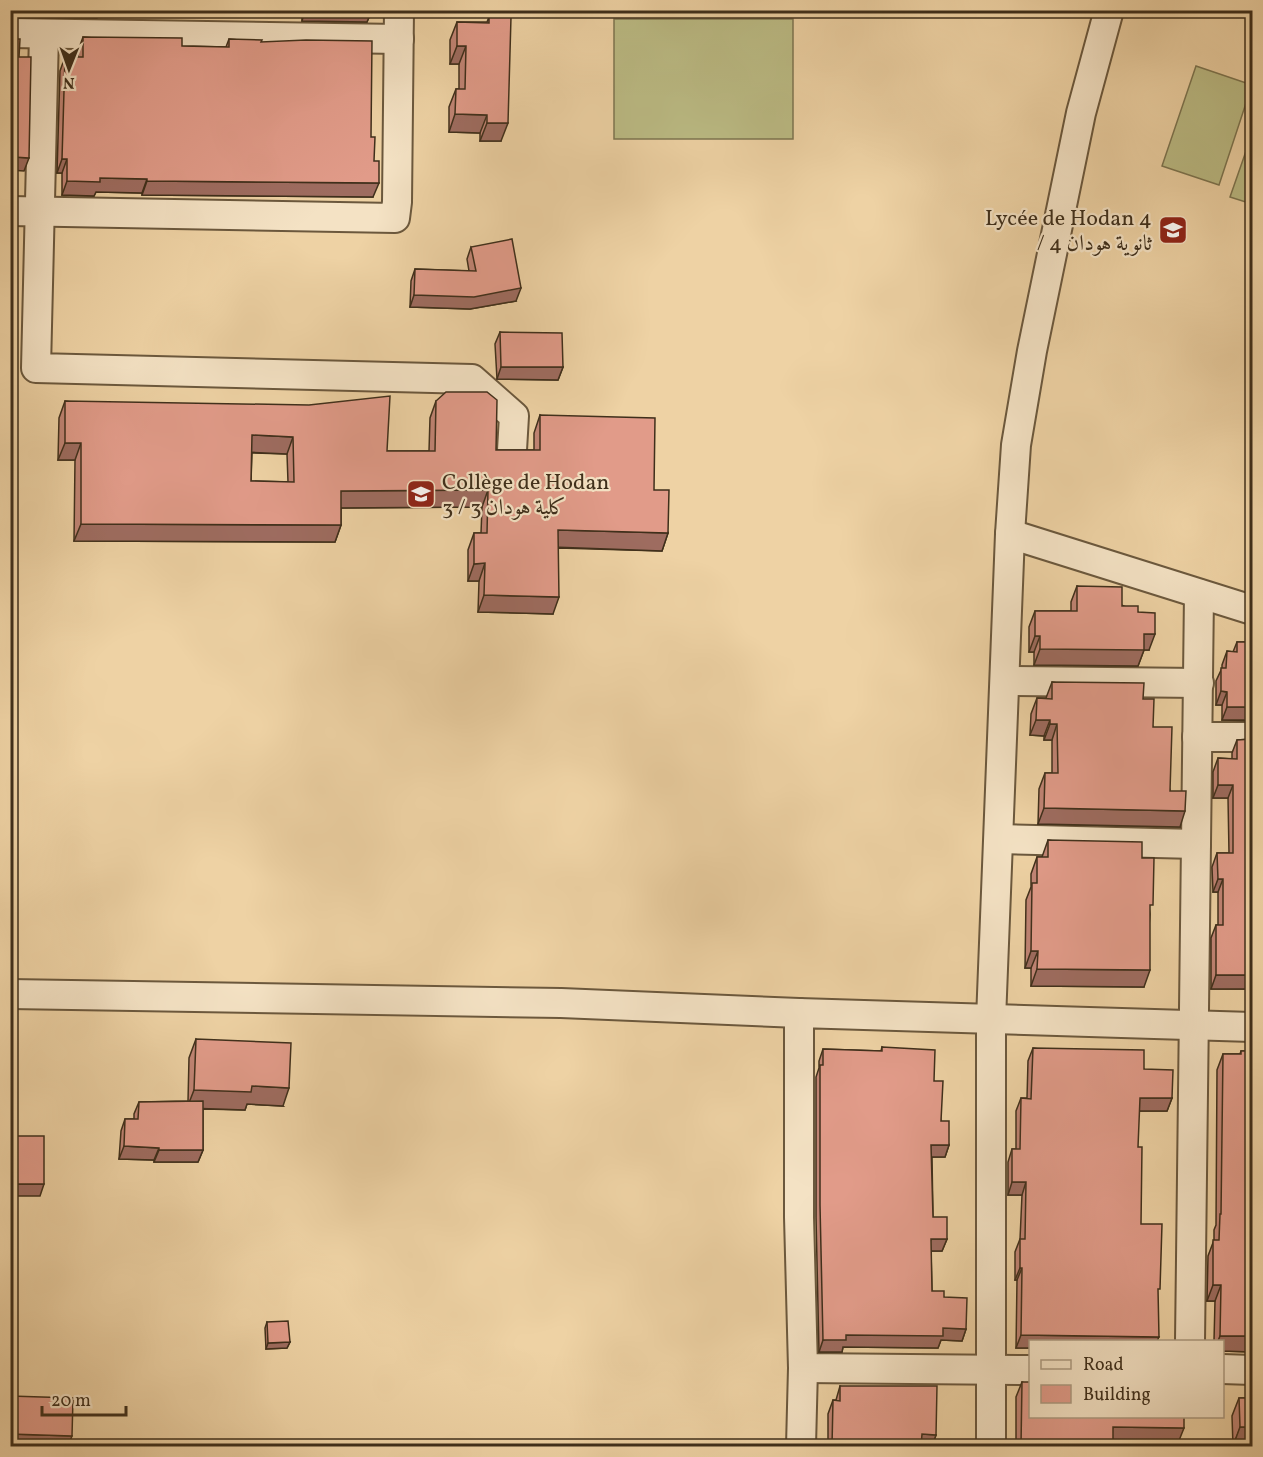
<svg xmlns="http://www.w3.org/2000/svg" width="1263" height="1457" viewBox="0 0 1263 1457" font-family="Vollkorn,Amiri,serif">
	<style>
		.garden { fill: #bbbb84; stroke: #7d7550; stroke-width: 1.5 }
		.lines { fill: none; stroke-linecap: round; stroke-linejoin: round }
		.minor-casing { stroke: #6b583d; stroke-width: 32 }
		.minor { stroke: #f4e2c4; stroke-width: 28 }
		.wall { fill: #c28576; stroke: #3f2f1b; stroke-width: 1.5; fill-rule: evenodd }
		.shaded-wall { fill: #9e6c60; stroke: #3f2f1b; stroke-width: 1.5 }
		.building { fill: #e19b89; stroke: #3f2f1b; stroke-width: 1.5; fill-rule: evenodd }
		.labels { text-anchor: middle; stroke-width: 4.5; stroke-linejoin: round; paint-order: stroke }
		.poi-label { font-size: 22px; fill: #3f2f1b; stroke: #f4e2c4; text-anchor: end }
	</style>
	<rect width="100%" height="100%" fill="#eed2a4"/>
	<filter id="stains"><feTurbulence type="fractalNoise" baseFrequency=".00333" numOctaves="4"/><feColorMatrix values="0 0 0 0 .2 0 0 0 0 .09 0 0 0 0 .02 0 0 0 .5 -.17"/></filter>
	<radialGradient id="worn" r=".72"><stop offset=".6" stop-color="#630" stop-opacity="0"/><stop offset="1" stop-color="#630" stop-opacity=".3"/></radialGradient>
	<g class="garden">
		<rect x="614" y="19" width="179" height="120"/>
		<path d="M1196,66L1252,85L1219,185L1162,166Z"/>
		<path d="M1252,134V204L1230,197Z"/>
	</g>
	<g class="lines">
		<g class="minor-casing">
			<g id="minor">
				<path d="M10,33L399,39"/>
				<path d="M44,34L36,368L472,379L514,416L512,450"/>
				<path d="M10,211L395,218L397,202L399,10"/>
				<path d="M1010,534L1252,610"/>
				<path d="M1005,681L1199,683"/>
				<path d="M1197,737H1252"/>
				<path d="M999,839L1196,844"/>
				<path d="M10,994L561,1003L799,1013"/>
				<path d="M1190,1342L1199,594"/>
				<path d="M1222,1369L1252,1370"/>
				<path d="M1030,1370L803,1368L799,1217V1013L1252,1027"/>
				<path d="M801,1446L803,1368"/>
				<path d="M991,1446V1020L1010,534L1016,445L1032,351L1081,113L1109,10"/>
			</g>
		</g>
		<use href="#minor" class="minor"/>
	</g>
	<g class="wall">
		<path d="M302,10H372L367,22L302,21Z"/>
		<path d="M489,17L501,141H480V133L449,132V107L456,89H459V64H450V40L457,22H487Z"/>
		<path d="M83,37L182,46L226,47L229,39L261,42L371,137L373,197L142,195V193L96,192L94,196L62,195V173H57L60,71L65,57H78V51Z"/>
		<path d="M471,247L516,301L470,309L410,307L411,281L415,269L469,271L467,259Z"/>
		<path d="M500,332L563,367L558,380L497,379L495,344Z"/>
		<path d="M65,401L387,451H429L430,418L436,401L496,450H534V433L540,415L654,490L668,533L662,551L558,548L553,614L478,612L479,581H468V550L474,533H481L482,507L341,508V525L335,542L74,541L75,460H58L59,418ZM252,453L287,454L288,482L251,481Z"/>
		<path d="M1077,586L1138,612L1149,650H1144L1138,666L1034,665V652H1029V627L1035,611H1071V602Z"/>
		<path d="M1237,642H1252V721L1222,720V705H1216V681L1222,668V665L1227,651L1233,652Z"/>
		<path d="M1052,682L1143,699L1153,727L1180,827L1038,824L1039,789L1045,773H1052V740H1044V736L1030,735L1031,714L1037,698H1046Z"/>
		<path d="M1252,739V989H1211V938L1216,925H1218V892H1213L1212,867L1217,853H1229L1228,798H1213V772L1218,758L1232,759V753L1237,740Z"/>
		<path d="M1048,840L1142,858L1150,914L1144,987L1031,986V968H1025L1026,900L1031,887V874L1037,857H1042Z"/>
		<path d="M196,1039L283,1106L247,1104L245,1110L203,1109V1150L198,1162H154V1160L119,1159L121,1131L125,1119H134V1114L139,1102L188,1101L189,1058Z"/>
		<path d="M882,1047L934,1081L941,1121L949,1145L945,1157H932L933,1217L947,1239L942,1251H931L932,1291L944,1297L966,1329L962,1341L941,1340L938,1348L843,1347L842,1352H819L816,1217V1077L819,1068V1061L823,1049L881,1051Z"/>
		<path d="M1033,1048L1144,1069L1172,1098L1167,1111H1139L1030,1341V1348H1016L1017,1280H1015V1252L1020,1239L1022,1195H1008V1162L1012,1149H1016V1111L1021,1098H1027L1028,1061Z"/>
		<path d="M1241,1051H1252V1352L1222,1351V1341H1214L1215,1301H1207L1208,1256L1214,1240V1230L1216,1225L1217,1070L1223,1054H1240Z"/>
		<path d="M267,1322L290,1342L287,1348L266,1349L265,1328Z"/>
		<path d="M1022,1382L1178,1443H1113V1446H1016V1397Z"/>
		<path d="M840,1386L936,1435L932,1446H828V1414L833,1400H836Z"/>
		<path d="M1239,1398H1252L1233,1446L1232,1416Z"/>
	</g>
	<g class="shaded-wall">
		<path d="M10,10H100L97,18L10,15Z"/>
		<path d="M305,10L368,11L372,10L367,22L302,21Z"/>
		<path d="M457,46H466L459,64H450Z"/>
		<path d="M455,114L487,115L480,133L449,132Z"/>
		<path d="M487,123H508L501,141H480Z"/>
		<path d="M14,157L29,158L24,171L10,170Z"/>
		<path d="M62,159H67L62,173H57Z"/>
		<path d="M100,178L147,179L142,193L96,192L94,196L62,195L67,181Z"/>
		<path d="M147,181L379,183L373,197L142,195Z"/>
		<path d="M521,288L516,301L470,309L410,307L414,295Z"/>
		<path d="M501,367H563L558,380L497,379Z"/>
		<path d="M252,435L293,437L287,454L246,452Z"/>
		<path d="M65,443H81L75,460H58Z"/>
		<path d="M488,490L482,507L335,508L341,491Z"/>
		<path d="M81,524L341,525L335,542L74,541Z"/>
		<path d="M558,530L668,533L662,551L552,547Z"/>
		<path d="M485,563L479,581H468L474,564Z"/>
		<path d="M484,595L559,597L553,614L478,612Z"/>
		<path d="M1144,634H1155L1149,650H1144L1138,666L1034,665L1040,649Z"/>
		<path d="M1035,636H1040L1034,652H1029Z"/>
		<path d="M1221,691L1227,692L1222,705H1216Z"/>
		<path d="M1227,707H1252V720H1222Z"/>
		<path d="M1036,720H1050L1044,736L1030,735Z"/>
		<path d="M1050,724H1057L1052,740H1044Z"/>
		<path d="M1218,785H1233L1228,798H1213Z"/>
		<path d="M1044,808L1185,811L1180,827L1038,824Z"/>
		<path d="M1218,879H1223L1218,892H1213Z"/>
		<path d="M1031,951H1038L1031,968H1025Z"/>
		<path d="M1037,969L1150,970L1144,987L1031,986Z"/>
		<path d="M1216,975H1252V989H1211Z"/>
		<path d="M252,1086L289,1088L283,1106L247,1104L245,1110L187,1108L194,1090Z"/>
		<path d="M1140,1098H1172L1167,1111H1135Z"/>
		<path d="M931,1145H949L945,1157H927Z"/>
		<path d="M124,1146L159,1148L154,1160L119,1159Z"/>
		<path d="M159,1150H203L198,1162H154Z"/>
		<path d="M1012,1182H1026L1022,1195H1008Z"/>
		<path d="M10,1184H44L40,1196H10Z"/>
		<path d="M931,1239H947L942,1251H927Z"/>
		<path d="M1020,1268H1022L1017,1280H1015Z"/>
		<path d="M1213,1285H1221L1215,1301H1207Z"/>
		<path d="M943,1328L966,1329L962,1341L941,1340L938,1348L843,1347L842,1352H819L823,1340L846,1335Z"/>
		<path d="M1021,1335L1159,1337L1157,1341H1030V1348H1016Z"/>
		<path d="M1220,1336H1252V1352L1222,1351V1341H1218Z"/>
		<path d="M290,1342L287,1348L266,1349L268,1343Z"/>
		<path d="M1113,1427L1184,1428L1178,1443H1108Z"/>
		<path d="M1240,1427H1252V1446H1233Z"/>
		<path d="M10,1434L72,1436L68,1446H10Z"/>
		<path d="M922,1434L936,1435L932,1446H917Z"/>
	</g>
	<g class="building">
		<path d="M489,17H511L508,123H487V115L455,114L456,89H465L466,46H457V22L489,23Z"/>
		<path d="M83,37L182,38V46L229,47V39L262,40L261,42L306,40L372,41L371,137H375L374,161H379V183L147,181V179L100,178V182L67,181V159H62L65,57H83Z"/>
		<path d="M10,39H20L19,57H31L29,158L14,157L13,175H10Z"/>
		<path d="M512,239L521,288L474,297L414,295L415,269L476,271L471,247Z"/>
		<path d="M500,332L562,333L563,367H501Z"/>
		<path d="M446,392H487L497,400L496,450H540V415L655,418L654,490H669L668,533L558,530L559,597L484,595L485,563L474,564V533H487L488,490L341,491V525L81,524V443H65V401L309,405L390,396L387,451H435L436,401ZM252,435L293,437L294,482L251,481Z"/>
		<path d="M1077,586L1122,587V606H1138V612L1155,613V634H1144V650L1040,649V636H1035V611H1077Z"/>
		<path d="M1237,642H1252V707H1227V692L1221,691V668H1226L1227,651L1237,652Z"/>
		<path d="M1052,682L1144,683L1143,699H1154L1153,727H1172L1170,791H1186L1185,811L1044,808L1045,773H1058L1057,724H1050V720H1036L1037,698L1052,699Z"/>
		<path d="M1252,739V975H1216V925H1223V879H1218L1217,853H1233V785H1218V758L1237,759V740Z"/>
		<path d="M1048,840L1142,842V858H1154L1153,905H1150V970L1037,969L1038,951H1031L1032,883H1037V857H1048Z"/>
		<path d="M196,1039L291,1043L289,1088L252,1086L251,1092L194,1090Z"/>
		<path d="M882,1047L935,1050L934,1081H943L941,1121H949V1145H931L933,1217H947V1239H931L932,1291H944V1297L967,1298L966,1329L943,1328V1336L846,1335V1340H823L820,1205V1065H823V1049L882,1051Z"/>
		<path d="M1033,1048L1144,1050V1069L1173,1070L1172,1098H1140L1138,1147H1142L1141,1224H1162L1160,1289H1158L1159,1337L1021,1335L1022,1268H1020V1239H1025L1026,1182H1012V1149H1020L1021,1098L1031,1099Z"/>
		<path d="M1241,1051H1252V1336H1220L1221,1285H1213V1240H1219L1220,1214H1221L1223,1054H1241Z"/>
		<path d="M203,1101V1150H159V1148L124,1146L125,1119H138L139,1102Z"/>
		<rect x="10" y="1136" width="34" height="48"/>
		<path d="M288,1321L290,1342L268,1343L267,1322Z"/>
		<path d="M1022,1382H1030V1416H1184V1428L1113,1427V1446H1021Z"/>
		<path d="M840,1386H937L936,1435L922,1434L921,1446H832L833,1400L840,1401Z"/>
		<path d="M10,1396L73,1398L72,1436L10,1434Z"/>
		<path d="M1239,1398H1252V1427H1240Z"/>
	</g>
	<defs>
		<g id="school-square" transform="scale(1.5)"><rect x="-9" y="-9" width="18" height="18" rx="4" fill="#8f2418" stroke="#f4e2c4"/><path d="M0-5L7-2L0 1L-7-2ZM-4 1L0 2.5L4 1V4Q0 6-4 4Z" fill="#fff"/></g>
	</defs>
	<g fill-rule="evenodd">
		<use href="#school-square" x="1173" y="230"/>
		<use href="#school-square" x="421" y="494"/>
	</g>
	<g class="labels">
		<g class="poi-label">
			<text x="1152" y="225">Lycée de Hodan 4<tspan x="1152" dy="25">/ ثانوية هودان 4</tspan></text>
			<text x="442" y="489" text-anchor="start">Collège de Hodan<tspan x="442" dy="25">3 / كلية هودان 3</tspan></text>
		</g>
	</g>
	<rect width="1263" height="1457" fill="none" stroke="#eed2a4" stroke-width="36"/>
	<rect x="12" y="12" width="1239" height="1433" fill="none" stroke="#3f2f1b" stroke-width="3"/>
	<rect x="18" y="18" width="1227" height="1421" fill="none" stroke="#3f2f1b" stroke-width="1.5"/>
	<rect x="1029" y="1340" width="195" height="78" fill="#f4e2c4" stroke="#ac9a80" stroke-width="1.5"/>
	<rect x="1041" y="1360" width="30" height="9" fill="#f4e2c4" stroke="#ac9a80" stroke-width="1.5"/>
	<text x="1083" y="1370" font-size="18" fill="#3f2f1b">Road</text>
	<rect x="1041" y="1385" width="30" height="18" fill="#e19b89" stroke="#ac9a80" stroke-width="1.5"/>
	<text x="1083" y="1400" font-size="18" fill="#3f2f1b">Building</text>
	<g transform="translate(69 69) rotate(181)" stroke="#f4e2c4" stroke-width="4.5" paint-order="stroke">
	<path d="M0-4.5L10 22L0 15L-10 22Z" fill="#3f2f1b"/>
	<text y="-9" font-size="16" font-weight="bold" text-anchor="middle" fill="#3f2f1b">N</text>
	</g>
	<path d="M42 1406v9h84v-9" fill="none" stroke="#3f2f1b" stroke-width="3"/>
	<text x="51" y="1406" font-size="18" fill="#3f2f1b" stroke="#f4e2c4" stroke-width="4.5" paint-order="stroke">20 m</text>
	<rect width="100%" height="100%" filter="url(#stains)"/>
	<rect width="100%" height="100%" fill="url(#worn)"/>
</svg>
